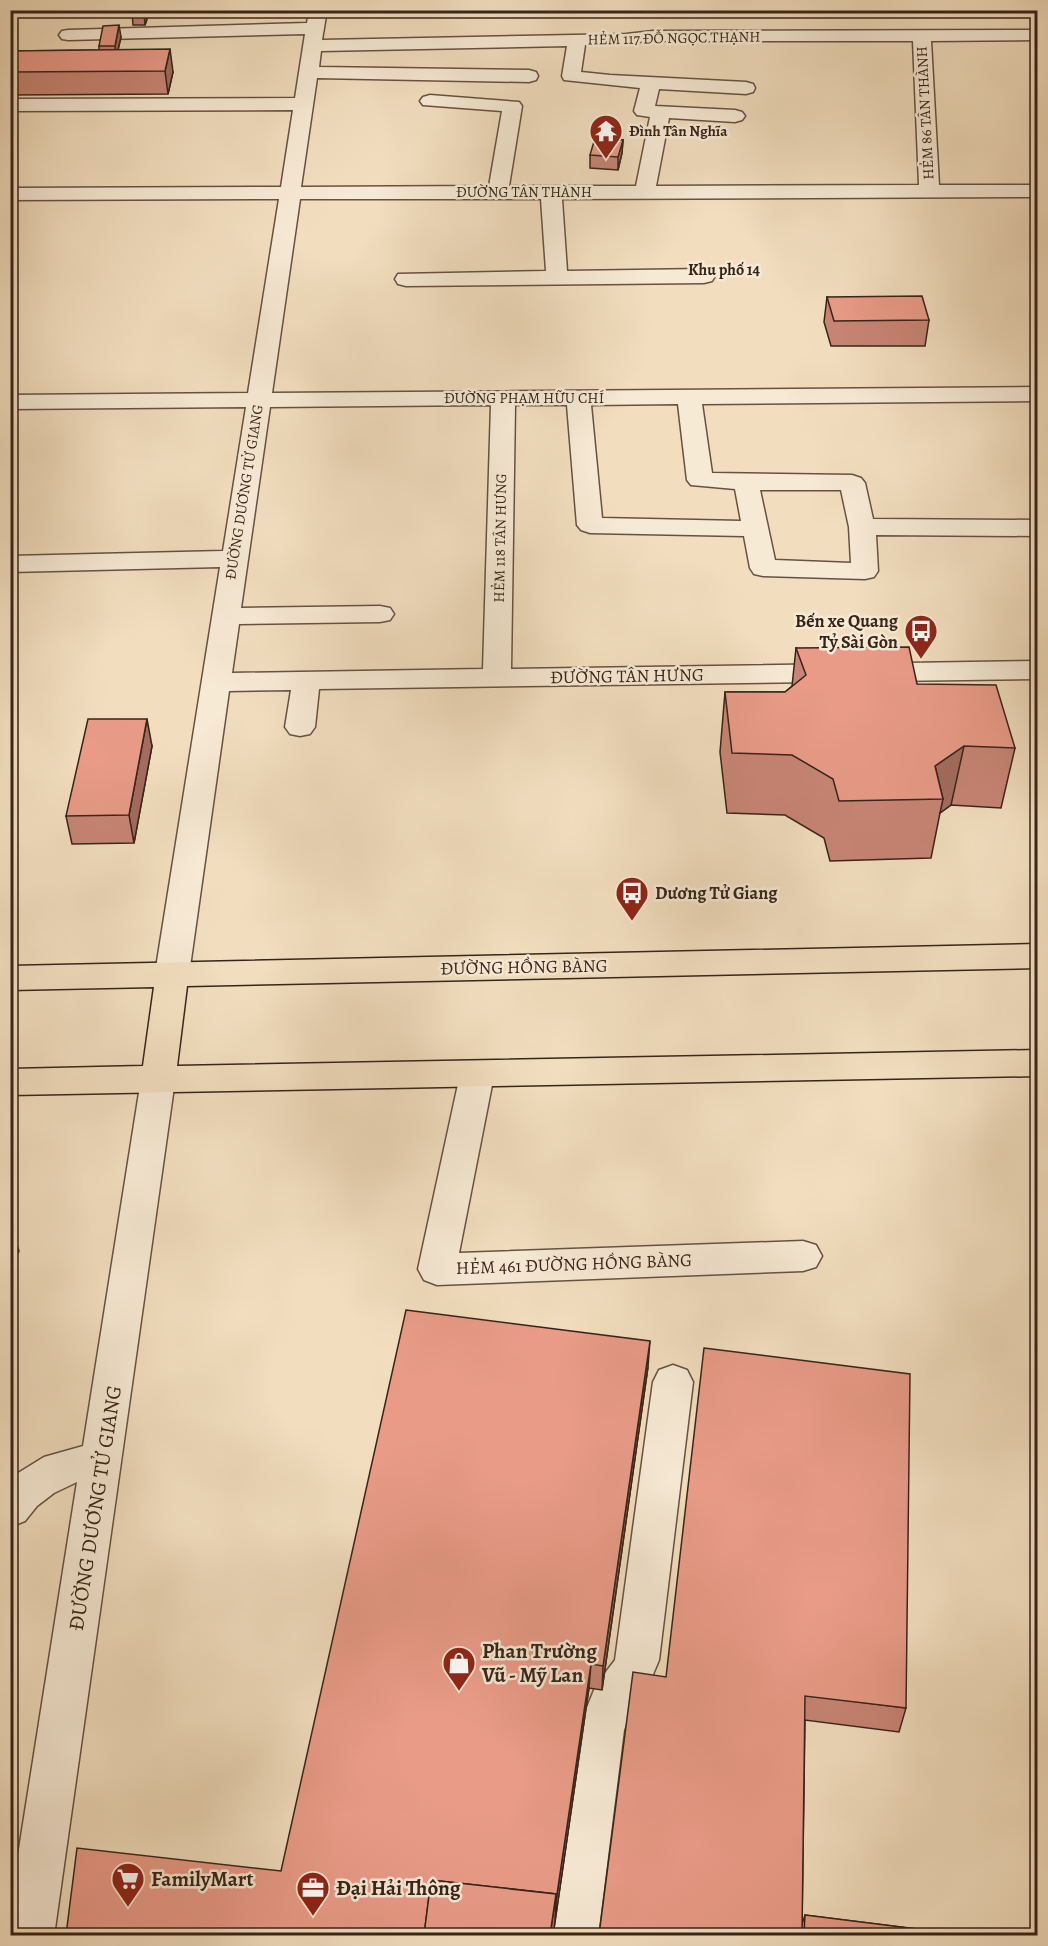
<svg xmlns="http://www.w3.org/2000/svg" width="1048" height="1946" viewBox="0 0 1048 1946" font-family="Alegreya,serif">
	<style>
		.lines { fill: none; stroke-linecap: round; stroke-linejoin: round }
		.minor-casing { stroke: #665242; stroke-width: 3 }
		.major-casing { stroke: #372419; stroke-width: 3 }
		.minor { fill: #f7ead5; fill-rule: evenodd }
		.major { fill: #f2debf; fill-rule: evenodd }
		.wall { fill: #c88575; stroke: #372419; stroke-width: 1.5 }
		.shaded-wall { fill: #a36c5f; stroke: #372419; stroke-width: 1.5 }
		.building { fill: #e99b88; stroke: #372419; stroke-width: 1.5 }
		.labels { text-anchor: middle; stroke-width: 5; stroke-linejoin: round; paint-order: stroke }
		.far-street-label { font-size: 15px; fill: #372419; stroke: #f7ead5 }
		.far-poi-label { font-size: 15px; font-weight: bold; fill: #372419; stroke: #f7ead5; text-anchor: start }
		.far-neighbourhood-label { font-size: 16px; font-weight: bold; fill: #372419; stroke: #f7ead5 }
		.poi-label { font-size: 18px; font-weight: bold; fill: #372419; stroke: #f7ead5; text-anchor: end }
		.street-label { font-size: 18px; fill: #372419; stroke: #f7ead5 }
		.near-street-label { font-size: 21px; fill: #372419; stroke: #f7ead5 }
		.near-poi-label { font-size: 21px; font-weight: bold; fill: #372419; stroke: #f7ead5; text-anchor: start }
	</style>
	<rect width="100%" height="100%" fill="#f2debf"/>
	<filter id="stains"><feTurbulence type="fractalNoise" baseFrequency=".00333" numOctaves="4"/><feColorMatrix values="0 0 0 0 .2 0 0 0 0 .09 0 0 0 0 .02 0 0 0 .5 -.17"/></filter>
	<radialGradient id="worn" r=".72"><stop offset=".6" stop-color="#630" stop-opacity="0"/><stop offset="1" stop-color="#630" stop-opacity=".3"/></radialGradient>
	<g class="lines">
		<g class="minor-casing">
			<g id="minor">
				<path d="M309,10H327L322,40L626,34L653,31L1038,30V40L931,41L939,185H1038V197L562,199L567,271L704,269L712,271L715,276L712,281L704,283L406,286L398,284L395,279L398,274L546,271L541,199H300L272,393L1038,387V401L702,404L712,473L852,475L861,478L865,483L873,519L1038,520V536L876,535L878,571L874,577L865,579L763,576L754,574L750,568L744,536L590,533L581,530L577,525L567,405H515L511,669L1038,661V679L319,689L315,727L310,734L300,736L290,734L285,727L291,690L229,691L189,974L184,982L172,986L160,982L155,974L220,567L10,572V556L223,551L246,407L10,409V395L248,393L279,199L10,200V188L281,187L293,110L10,111V99L295,98L305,34L68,40L62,39L59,35L62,31L68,30L307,23ZM653,41H913L919,185L656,186L669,118L735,122L742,120L745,116L742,112L735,110L655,106L659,89L746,94L753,92L755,88L753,84L746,82L610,75L581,72L585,45ZM567,46L562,76L564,80L640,88L634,111L637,115L650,117L636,186H509L522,106L519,102L430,95L423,97L420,101L423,105L502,111L489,186L301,187L317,78L529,82L536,80L538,76L536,72L529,70L319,67L321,51ZM678,404L687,480L691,485L735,489L741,521L602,518L591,405ZM491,405L483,669L232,673L239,624L380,622L390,620L394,614L390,608L380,606L241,608L270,407ZM760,490H841L849,527L851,563L775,560Z"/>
				<path d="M477,1062L489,1066L494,1075L459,1253L803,1241L816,1245L822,1256L816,1267L803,1271L437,1285L424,1280L418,1269L460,1075L465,1066Z"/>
				<path d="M158,1067L170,1071L175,1080L54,1936H10V1906L77,1482L54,1493L37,1506L25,1521L10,1527V1478L44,1457L83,1446L141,1080L146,1071Z"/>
				<path d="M673,1365L687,1370L693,1382L659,1660L644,1696L630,1713L624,1730L598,1936H550L578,1730L596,1685L615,1660L653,1382L659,1370Z"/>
			</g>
		</g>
		<g class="major-casing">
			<path id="major" d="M1038,944V968L187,986L177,1066L1038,1050V1076L10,1095V1069L143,1066L154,987L10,990V966Z"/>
		</g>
		<use href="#minor" class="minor"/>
		<use href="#major" class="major"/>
	</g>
	<g class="wall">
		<path d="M150,10L145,25H133L132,13Z"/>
		<path d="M121,37L118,50L173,72L168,94L10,95V51L99,50V46Z"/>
		<path d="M623,140L622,153L618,170L590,168V155Z"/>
		<path d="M827,297L929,320L925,346H831L824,322Z"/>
		<path d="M796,648L917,684L1015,748L1001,808L951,805L940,813L931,858L830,861L824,838L785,815L727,813L720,752L725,692H785L792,686Z"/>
		<path d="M152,746L134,843L72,844L66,816Z"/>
		<path d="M648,1367L602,1690L589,1688L553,1935L281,1871Z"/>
		<path d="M666,1677L906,1708L899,1732L805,1720L802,1924L805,1915L965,1935H599Z"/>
	</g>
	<g class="shaded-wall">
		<path d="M145,10H150L145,25L144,13Z"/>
		<path d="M119,25L121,37L116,58L115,46Z"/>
		<path d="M170,49L173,72L168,94L165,71Z"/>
		<path d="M623,140L622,153L618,170V157Z"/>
		<path d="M11,182L16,206L10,220V184Z"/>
		<path d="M147,719L152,746L134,843L129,815Z"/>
		<path d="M964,746L951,805L940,813L943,799L935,766Z"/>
		<path d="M10,1223L19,1251L10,1273Z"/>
		<path d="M650,1341L648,1367L602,1690L603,1666Z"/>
		<path d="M591,1664L589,1688L555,1922L556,1901Z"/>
		<path d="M556,1894L555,1922L553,1935H550Z"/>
	</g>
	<g class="building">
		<path d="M132,10H145L144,13H132Z"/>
		<path d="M119,25L115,46H99L103,26Z"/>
		<path d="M170,49L165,71L10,72V51Z"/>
		<path d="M595,138L623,140L618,157L590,155Z"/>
		<path d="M922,296L929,320L834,321L827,297Z"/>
		<path d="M909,647L917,684L996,685L1015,748L964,746L935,766L943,799L839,801L833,779L792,755L732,753L725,692H785L806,675L796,648Z"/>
		<path d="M88,719H147L129,815L66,816Z"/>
		<path d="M406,1310L650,1341L603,1666L591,1664L556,1901V1894L431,1880L424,1935H66L77,1848L281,1871Z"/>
		<path d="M704,1348L910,1374L906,1708L805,1696L802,1935H599L633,1672L666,1677Z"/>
		<path d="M431,1880L556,1894L550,1935H424Z"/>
		<path d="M805,1915L965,1935H804Z"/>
	</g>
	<defs>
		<g id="temple-pin" transform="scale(1.725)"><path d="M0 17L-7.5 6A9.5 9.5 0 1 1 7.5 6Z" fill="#8f2418" stroke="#f7ead5"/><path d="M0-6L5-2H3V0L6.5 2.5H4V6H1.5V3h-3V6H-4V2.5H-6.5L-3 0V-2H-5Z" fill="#fff"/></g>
		<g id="bus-pin" transform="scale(1.725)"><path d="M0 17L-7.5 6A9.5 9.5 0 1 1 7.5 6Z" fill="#8f2418" stroke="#f7ead5"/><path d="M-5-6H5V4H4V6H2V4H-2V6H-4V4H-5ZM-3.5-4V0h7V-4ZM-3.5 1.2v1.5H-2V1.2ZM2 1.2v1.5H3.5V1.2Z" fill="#fff"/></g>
		<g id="shop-pin" transform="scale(1.725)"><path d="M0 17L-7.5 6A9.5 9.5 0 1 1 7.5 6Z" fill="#8f2418" stroke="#f7ead5"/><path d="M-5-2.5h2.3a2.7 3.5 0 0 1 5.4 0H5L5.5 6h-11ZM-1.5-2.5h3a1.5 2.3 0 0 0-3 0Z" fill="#fff"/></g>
		<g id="supermarket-pin" transform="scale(1.725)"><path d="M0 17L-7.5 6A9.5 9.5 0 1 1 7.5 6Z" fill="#8f2418" stroke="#f7ead5"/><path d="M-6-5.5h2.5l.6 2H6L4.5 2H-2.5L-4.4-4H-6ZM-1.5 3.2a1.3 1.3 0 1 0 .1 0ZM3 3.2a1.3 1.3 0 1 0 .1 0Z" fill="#fff"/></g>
		<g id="office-pin" transform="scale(1.725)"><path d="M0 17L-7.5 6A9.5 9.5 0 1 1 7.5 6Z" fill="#8f2418" stroke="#f7ead5"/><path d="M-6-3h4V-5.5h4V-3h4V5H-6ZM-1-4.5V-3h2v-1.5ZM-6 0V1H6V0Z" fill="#fff"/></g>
	</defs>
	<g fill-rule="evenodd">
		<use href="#temple-pin" x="606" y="131"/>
		<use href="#bus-pin" x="921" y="631"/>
		<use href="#bus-pin" x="632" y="893"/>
		<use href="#shop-pin" x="459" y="1663"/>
		<use href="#supermarket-pin" x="128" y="1879"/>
		<use href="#office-pin" x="313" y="1888"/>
	</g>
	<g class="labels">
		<g class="far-street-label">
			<text transform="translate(674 38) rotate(-1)" y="5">HẺM 117 ĐỖ NGỌC THẠNH</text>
			<text transform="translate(925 113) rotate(-93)" y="5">HẺM 86 TÂN THÀNH</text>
			<text x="524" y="197">ĐƯỜNG TÂN THÀNH</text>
			<text x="524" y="403">ĐƯỜNG PHẠM HỮU CHÍ</text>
			<text transform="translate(244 492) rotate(-81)" y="5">ĐƯỜNG DƯƠNG TỬ GIANG</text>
			<text transform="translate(500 538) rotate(-89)" y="5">HẺM 118 TÂN HƯNG</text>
		</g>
		<g class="far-poi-label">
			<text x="629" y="136">Đình Tân Nghĩa</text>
		</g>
		<g class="far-neighbourhood-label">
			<text x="724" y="275">Khu phố 14</text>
		</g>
		<g class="poi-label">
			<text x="898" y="627">Bến xe Quang<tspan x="898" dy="21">Tỷ Sài Gòn</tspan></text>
			<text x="655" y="899" text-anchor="start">Dương Tử Giang</text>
		</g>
		<g class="street-label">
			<text transform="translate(627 676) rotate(-1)" y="6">ĐƯỜNG TÂN HƯNG</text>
			<text transform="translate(524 967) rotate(-1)" y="6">ĐƯỜNG HỒNG BÀNG</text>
			<text transform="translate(574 1264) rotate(-2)" y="6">HẺM 461 ĐƯỜNG HỒNG BÀNG</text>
		</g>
		<g class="near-street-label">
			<text transform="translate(95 1508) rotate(-81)" y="7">ĐƯỜNG DƯƠNG TỬ GIANG</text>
		</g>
		<g class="near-poi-label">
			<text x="482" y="1658">Phan Trường<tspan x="482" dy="24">Vũ - Mỹ Lan</tspan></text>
			<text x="151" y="1886">FamilyMart</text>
			<text x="336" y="1895">Đại Hải Thông</text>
		</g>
	</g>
	<rect width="1048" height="1946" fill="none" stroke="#f2debf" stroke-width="36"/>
	<rect x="12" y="12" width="1024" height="1922" fill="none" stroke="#372419" stroke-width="3"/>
	<rect x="18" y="18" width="1012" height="1910" fill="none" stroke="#372419" stroke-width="1.5"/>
	<rect width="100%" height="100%" filter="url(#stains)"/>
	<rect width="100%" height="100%" fill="url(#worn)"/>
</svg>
